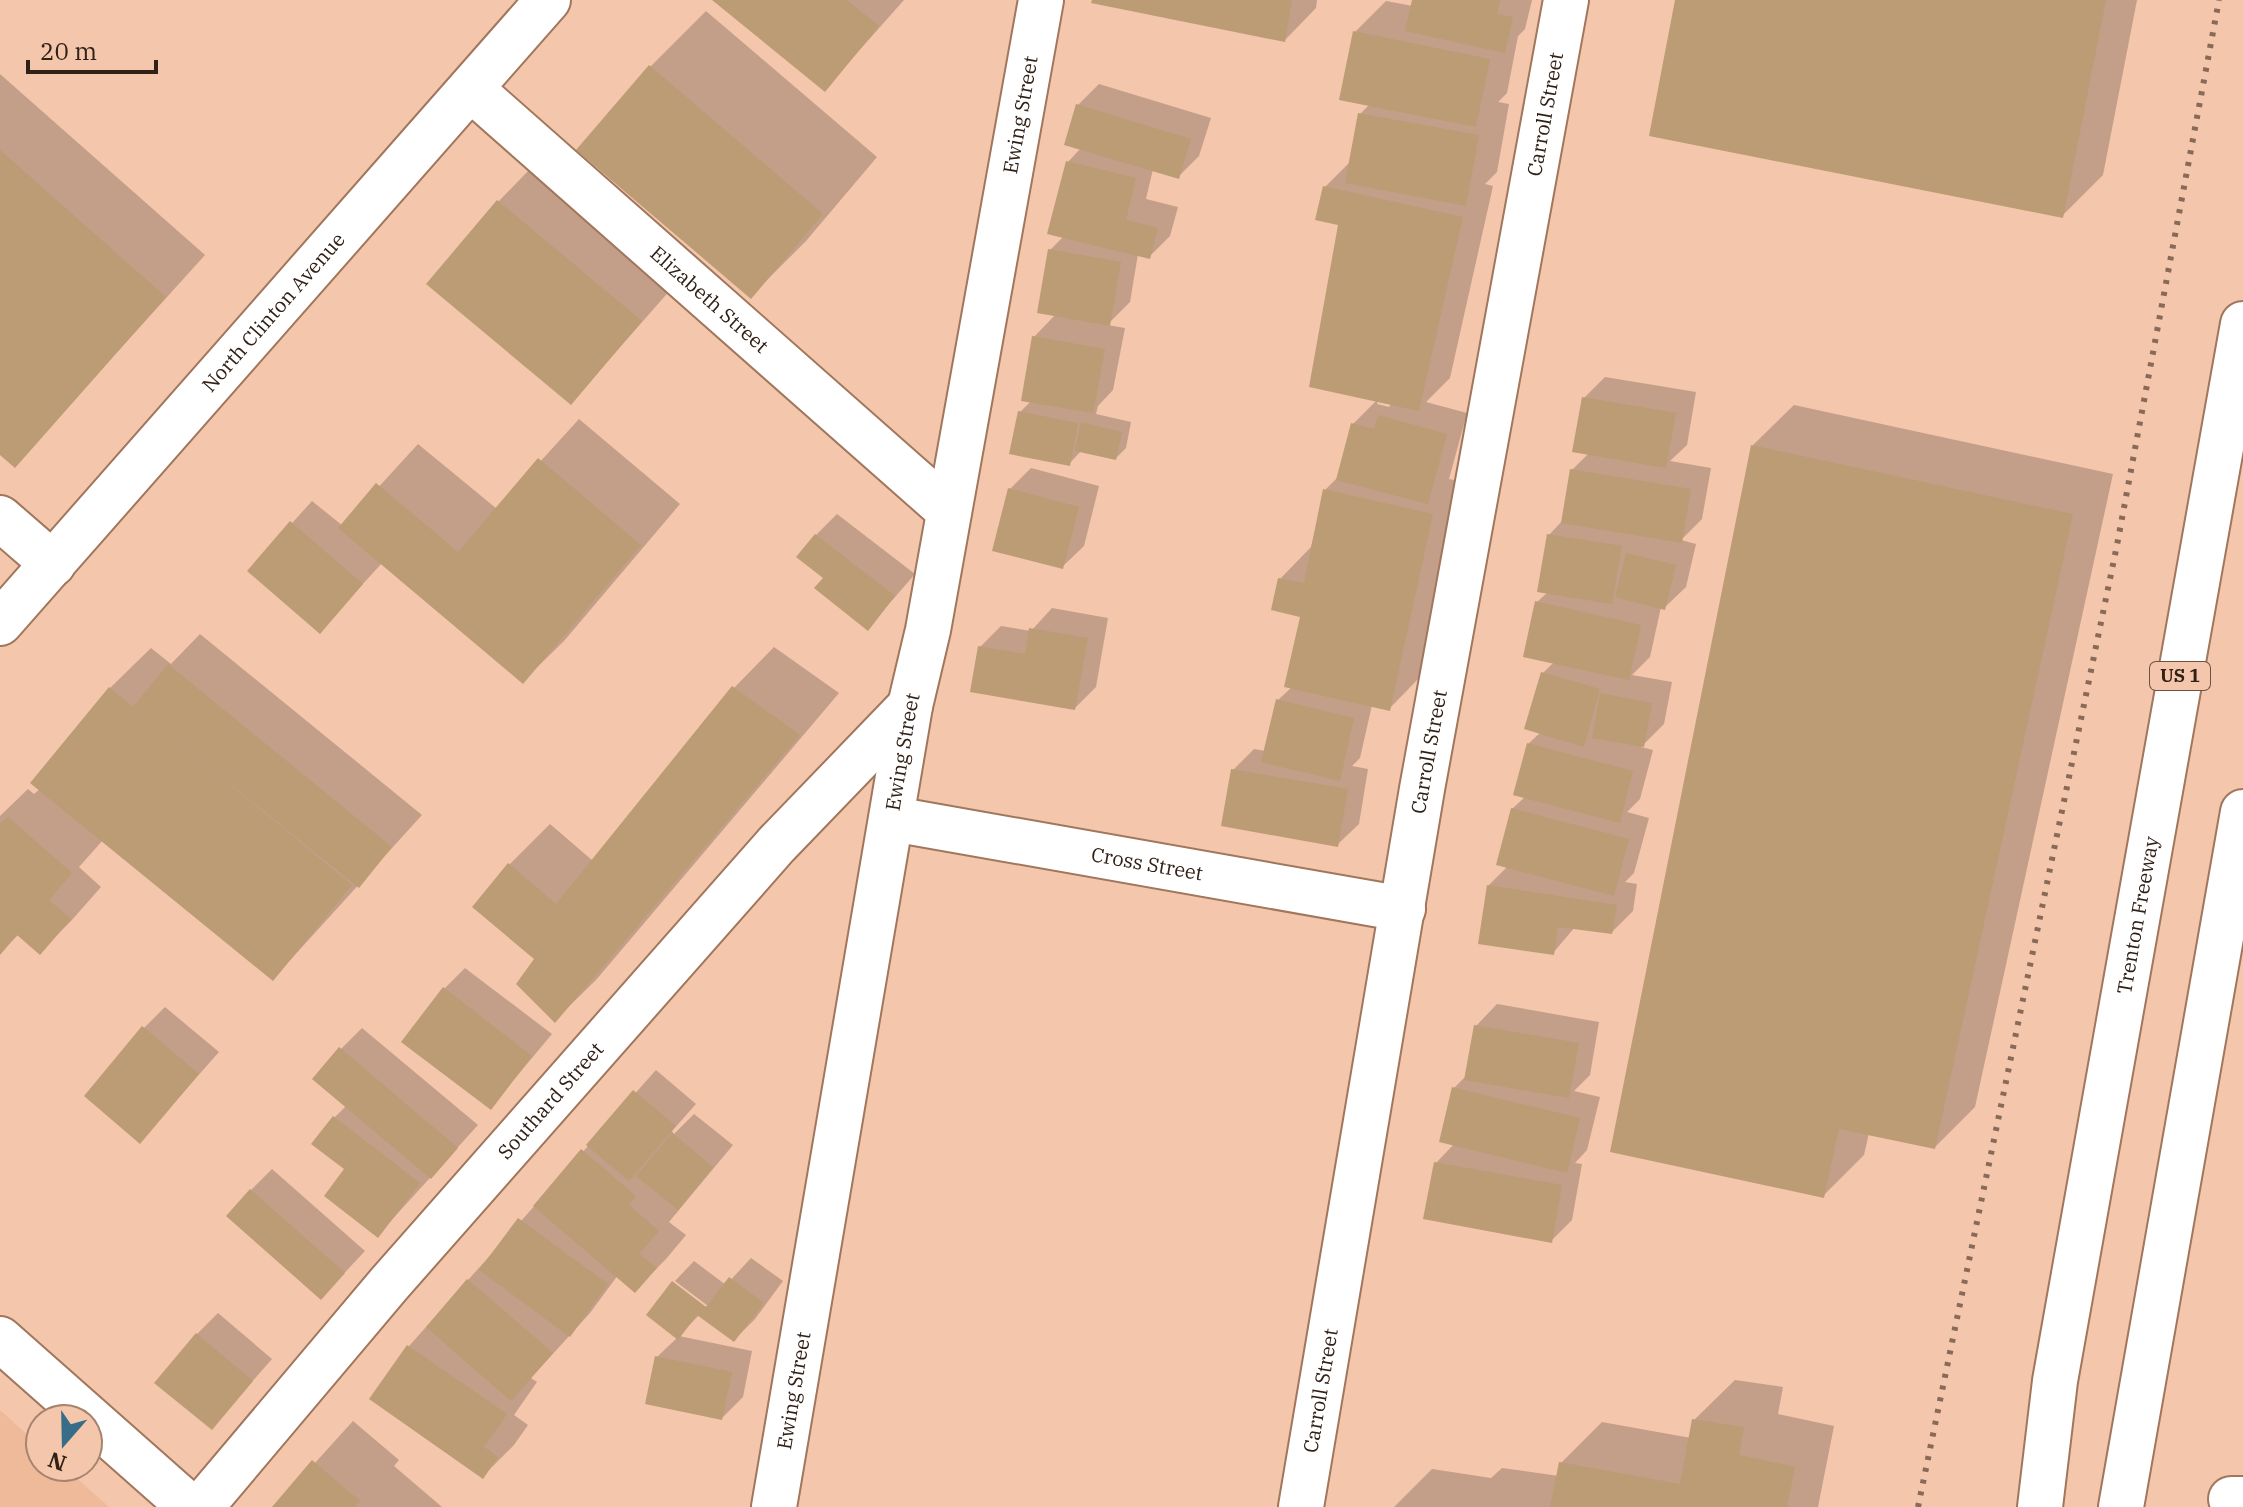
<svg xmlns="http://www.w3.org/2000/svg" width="2243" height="1507" viewBox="0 0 2243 1507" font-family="'IBM Plex Serif',serif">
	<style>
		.built { fill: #eeba9a }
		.shadow { fill: #0003; fill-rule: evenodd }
		.building { fill: #bb9c75 }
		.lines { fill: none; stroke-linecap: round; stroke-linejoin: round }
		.minor-casing { stroke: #a0765d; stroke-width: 48 }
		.tertiary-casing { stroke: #a0765d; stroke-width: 48 }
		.motorway-casing { stroke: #a0765d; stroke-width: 48 }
		.minor { stroke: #fff; stroke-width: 44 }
		.tertiary { stroke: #fff; stroke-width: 44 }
		.motorway { stroke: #fff; stroke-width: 44 }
		.rail { stroke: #886a58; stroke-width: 6; stroke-dasharray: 4 8; stroke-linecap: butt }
		.labels { text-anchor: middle; stroke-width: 7; stroke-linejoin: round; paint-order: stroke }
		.shield { fill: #f4c6ab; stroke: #6c5243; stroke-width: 2 }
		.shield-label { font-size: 18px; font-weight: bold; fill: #312016 }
		.street-label { font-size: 20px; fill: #312016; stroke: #f4c6ab }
	</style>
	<rect width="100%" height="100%" fill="#f4c6ab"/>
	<path class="built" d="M0,1410L40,1446V1467H64L109,1507H0Z"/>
	<g class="shadow">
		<path d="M715,0H904L825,89Z"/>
		<path d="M1094,0H1317L1316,8L1285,40Z"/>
		<path d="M1414,0H1532L1525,29L1518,36L1507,93L1498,102L1509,104L1497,172L1485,184L1493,186L1450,378L1426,402L1467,413L1449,479L1463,482L1420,677L1389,709L1372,705L1360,758L1352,766L1368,769L1359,824L1337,845L1233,770L1254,749L1266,751L1278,700L1292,687L1302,615L1280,579L1311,547L1325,490L1339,476L1353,424L1377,400L1340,224L1325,187L1352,160L1360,114L1370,104L1355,32L1386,1L1413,6ZM1378,400L1392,403L1389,407L1377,404Z"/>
		<path d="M1677,0H2137L2103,175L2062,216Z"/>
		<path d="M706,11L877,157L806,241L751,296L650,67Z"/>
		<path d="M0,74L205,255L15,465L0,452Z"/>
		<path d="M1099,84L1211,118L1199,156L1178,177L1153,169L1146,199L1178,207L1170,236L1149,257L1138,254L1130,302L1107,325L1125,328L1113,390L1098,406L1096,414L1131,422L1126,448L1116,458L1082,450L1069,464L1020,412L1031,401L1034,337L1056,314L1050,250L1064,236L1068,162L1081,148L1078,105Z"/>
		<path d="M529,170L672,288L571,403L498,202Z"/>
		<path d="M1605,377L1696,392L1687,445L1670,461L1711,468L1702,519L1681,540L1696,544L1686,587L1664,608L1661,607L1650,657L1632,675L1672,682L1664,724L1641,747L1653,750L1640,799L1627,812L1649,818L1634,873L1625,882L1637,884L1633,911L1612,932L1575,927L1553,953L1488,886L1508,866L1512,809L1526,796L1528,744L1541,732L1543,673L1554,662L1537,602L1548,592L1549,535L1563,520L1572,470L1589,453L1584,398Z"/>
		<path d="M1794,405L2113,474L1975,1107L1935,1147L1869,1133L1864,1155L1823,1196L1612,1150L1753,445Z"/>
		<path d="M579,419L680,504L564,641L523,681L382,563L320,631L250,570L312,501L343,526L418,444L497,509Z"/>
		<path d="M1031,468L1099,486L1084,546L1062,567L1010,489Z"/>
		<path d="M837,514L915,574L868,628L825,577L816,535Z"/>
		<path d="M1052,608L1108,618L1096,687L1075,708L980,647L1001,626L1031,631Z"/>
		<path d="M200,634L422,815L273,979L103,840L79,867L101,887L71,921L40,952L19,934L0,953V816L28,789L34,794L40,789L110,688L151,648L171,664Z"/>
		<path d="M774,647L839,693L596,980L555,1020L537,959L475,907L510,864L550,824L593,861L734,688Z"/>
		<path d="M465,968L552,1034L491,1107L444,989Z"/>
		<path d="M1497,1004L1599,1022L1590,1075L1574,1091L1600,1097L1587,1150L1575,1163L1582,1164L1572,1220L1551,1241L1436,1163L1454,1144V1088L1466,1076L1476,1026Z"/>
		<path d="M165,1007L219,1052L140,1141L144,1028Z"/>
		<path d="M362,1028L478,1125L378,1235L347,1169L334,1118L347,1105L341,1049Z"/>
		<path d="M656,1070L696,1104L672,1131L674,1134L694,1114L733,1145L669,1222L686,1235L666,1259L635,1290L618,1275L590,1313L531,1378L537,1382L514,1415L528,1425L514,1445L483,1476L372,1399L409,1346Z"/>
		<path d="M272,1169L365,1251L321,1298L251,1190Z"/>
		<path d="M751,1258L783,1281L755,1319L734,1340L700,1314L679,1336L752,1351L743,1397L722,1418L657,1357L678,1337L649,1314L708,1306L675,1281L694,1261L726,1285Z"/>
		<path d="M218,1313L272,1359L212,1427L197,1334Z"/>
		<path d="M1735,1380L1783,1387L1778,1414L1834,1426L1818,1507H1394L1432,1469L1491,1478L1502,1468L1559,1476L1561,1463L1602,1422L1691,1438L1694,1420Z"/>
		<path d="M353,1421L399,1460L394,1466L442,1507H275Z"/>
	</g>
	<g class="building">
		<path d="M712,0H847L879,26L825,92Z"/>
		<path d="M1092,0H1292L1285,42L1091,3Z"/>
		<path d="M1412,0H1500L1497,14L1513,17L1505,53L1405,31Z"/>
		<path d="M1675,0H2106L2063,218L1649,136Z"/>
		<path d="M1353,31L1490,59L1476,127L1339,100Z"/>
		<path d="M649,65L823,214L751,299L576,150Z"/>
		<path d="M1076,104L1191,139L1179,179L1064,145Z"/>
		<path d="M1358,113L1479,135L1466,206L1345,183Z"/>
		<path d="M0,150L166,297L15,468L0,455Z"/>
		<path d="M1066,161L1136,178L1126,220L1158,228L1150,259L1047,234Z"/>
		<path d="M1323,186L1463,217L1419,411L1309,387L1338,225L1315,220Z"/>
		<path d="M497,200L642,321L571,405L426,284Z"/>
		<path d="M1048,249L1121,262L1110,326L1037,313Z"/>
		<path d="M1032,336L1105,349L1093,413L1021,401Z"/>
		<path d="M1582,397L1676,413L1666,468L1572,452Z"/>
		<path d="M1018,411L1078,423L1070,466L1009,454Z"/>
		<path d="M1378,415L1447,434L1428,504L1336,480L1351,423L1374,429Z"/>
		<path d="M1081,422L1122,432L1116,460L1075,451Z"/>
		<path d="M1751,445L2073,514L1935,1149L1839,1129L1824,1198L1610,1152Z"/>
		<path d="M538,458L641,545L523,684L338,528L376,483L458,552Z"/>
		<path d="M1570,469L1691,489L1682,543L1561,523Z"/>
		<path d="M1008,488L1079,507L1063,569L992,551Z"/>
		<path d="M1323,489L1433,514L1390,711L1284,687L1300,617L1271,610L1278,578L1304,583Z"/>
		<path d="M290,521L363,584L320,634L247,571Z"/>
		<path d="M815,534L895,596L868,631L814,588L823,578L796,557Z"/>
		<path d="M1547,534L1622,546L1612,604L1537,592Z"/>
		<path d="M1626,553L1676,565L1665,610L1615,597Z"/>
		<path d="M1535,601L1641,625L1629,680L1523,657Z"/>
		<path d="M1029,628L1088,638L1075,710L970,692L978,646L1025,654Z"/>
		<path d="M168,664L392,847L359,888L165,731L352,885L273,981L30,783L109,687L133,707Z"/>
		<path d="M1541,672L1600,689L1584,747L1524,729Z"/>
		<path d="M732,686L800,735L555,1023L516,984L534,959L472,907L508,863L556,904Z"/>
		<path d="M1600,693L1652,703L1644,747L1592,738Z"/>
		<path d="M1276,699L1354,718L1340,781L1261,762Z"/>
		<path d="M1527,743L1633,771L1620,823L1513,795Z"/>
		<path d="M1231,769L1348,789L1338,847L1221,826Z"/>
		<path d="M1511,808L1629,839L1614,896L1496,865Z"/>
		<path d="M8,817L72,873L49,900L71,919L40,955L17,935L0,955V823Z"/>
		<path d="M1487,885L1617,905L1612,934L1558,927L1554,955L1478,944Z"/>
		<path d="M443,987L532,1056L491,1110L401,1042Z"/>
		<path d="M1474,1025L1579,1043L1569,1098L1464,1080Z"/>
		<path d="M142,1026L199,1074L140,1144L84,1096Z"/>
		<path d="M339,1047L458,1148L431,1179L312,1079Z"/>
		<path d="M1452,1087L1580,1118L1567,1173L1439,1142Z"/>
		<path d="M633,1090L676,1126L629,1181L586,1145Z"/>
		<path d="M333,1116L420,1183L378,1238L324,1196L344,1169L311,1144Z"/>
		<path d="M672,1133L713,1167L678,1210L636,1176Z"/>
		<path d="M581,1149L636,1196L629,1205L659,1231L639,1254L657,1268L635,1293L533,1206Z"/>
		<path d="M1434,1162L1562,1185L1552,1243L1423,1219Z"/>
		<path d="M250,1189L345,1273L321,1300L226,1216Z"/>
		<path d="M518,1218L608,1284L570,1337L479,1270Z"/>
		<path d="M729,1277L764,1303L734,1342L697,1315L678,1340L646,1315L672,1281L706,1307Z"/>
		<path d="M467,1279L553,1353L511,1401L426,1327Z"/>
		<path d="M196,1333L253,1381L212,1430L154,1383Z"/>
		<path d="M407,1345L507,1414L484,1447L498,1457L483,1479L369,1399Z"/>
		<path d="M655,1356L732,1372L722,1420L645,1404Z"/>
		<path d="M1692,1419L1744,1427L1739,1455L1795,1467L1787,1507H1550L1559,1462L1680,1484Z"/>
		<path d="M312,1460L360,1501L355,1507H272Z"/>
	</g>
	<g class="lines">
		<g class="minor-casing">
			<g id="minor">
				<path id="s1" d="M471,89L949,511"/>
				<path d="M0,518L53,564"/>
				<path id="s2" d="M893,819L1403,909"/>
				<path d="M0,1339L190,1507"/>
				<path d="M2231,1499H2243"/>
				<path id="s3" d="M201,1507L389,1284L776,845L910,706"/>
				<path id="s4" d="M774,1507L910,706L928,630L1041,0"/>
				<path id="s5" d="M1301,1507L1422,789L1566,0"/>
			</g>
		</g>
		<g class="tertiary-casing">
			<g id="tertiary">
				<path id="s6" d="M0,623L548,0"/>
			</g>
		</g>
		<g class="motorway-casing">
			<g id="motorway">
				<path id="s7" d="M2040,1507L2055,1381L2243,324"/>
				<path d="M2121,1507L2243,812"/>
			</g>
		</g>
		<use href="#minor" class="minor"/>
		<use href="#tertiary" class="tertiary"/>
		<use href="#motorway" class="motorway"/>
		<path class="rail" d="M1918,1507L2117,545L2219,0"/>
	</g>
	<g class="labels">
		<rect class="shield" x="2150" y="662" width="60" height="28" rx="6"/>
		<g class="shield-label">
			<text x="2180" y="682">US 1</text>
		</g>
		<g class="street-label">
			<text dy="7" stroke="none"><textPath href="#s4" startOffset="1414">Ewing Street</textPath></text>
			<text dy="7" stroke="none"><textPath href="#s5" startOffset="1414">Carroll Street</textPath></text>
			<text dy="7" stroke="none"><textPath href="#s1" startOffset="318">Elizabeth Street</textPath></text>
			<text dy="7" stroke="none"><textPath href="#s6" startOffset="414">North Clinton Avenue</textPath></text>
			<text dy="7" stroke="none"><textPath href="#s4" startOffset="766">Ewing Street</textPath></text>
			<text dy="7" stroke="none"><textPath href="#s5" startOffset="766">Carroll Street</textPath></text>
			<text dy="7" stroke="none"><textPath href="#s2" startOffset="258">Cross Street</textPath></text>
			<text dy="7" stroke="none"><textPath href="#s7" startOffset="600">Trenton Freeway</textPath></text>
			<text dy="7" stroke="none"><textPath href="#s3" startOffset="536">Southard Street</textPath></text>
			<text dy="7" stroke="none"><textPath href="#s4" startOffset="118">Ewing Street</textPath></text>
			<text dy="7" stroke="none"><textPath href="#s5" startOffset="118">Carroll Street</textPath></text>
		</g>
	</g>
	<g transform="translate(64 1443) rotate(200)"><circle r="38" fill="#f4c6ab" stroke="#a6846f" stroke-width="2"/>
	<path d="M0-6L14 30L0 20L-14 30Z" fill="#376d88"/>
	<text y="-12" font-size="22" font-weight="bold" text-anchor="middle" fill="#312016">N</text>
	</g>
	<path d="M28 60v12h128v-12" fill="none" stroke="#312016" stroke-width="4"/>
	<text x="40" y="60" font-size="24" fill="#312016" stroke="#f4c6ab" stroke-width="6" paint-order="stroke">20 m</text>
</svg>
